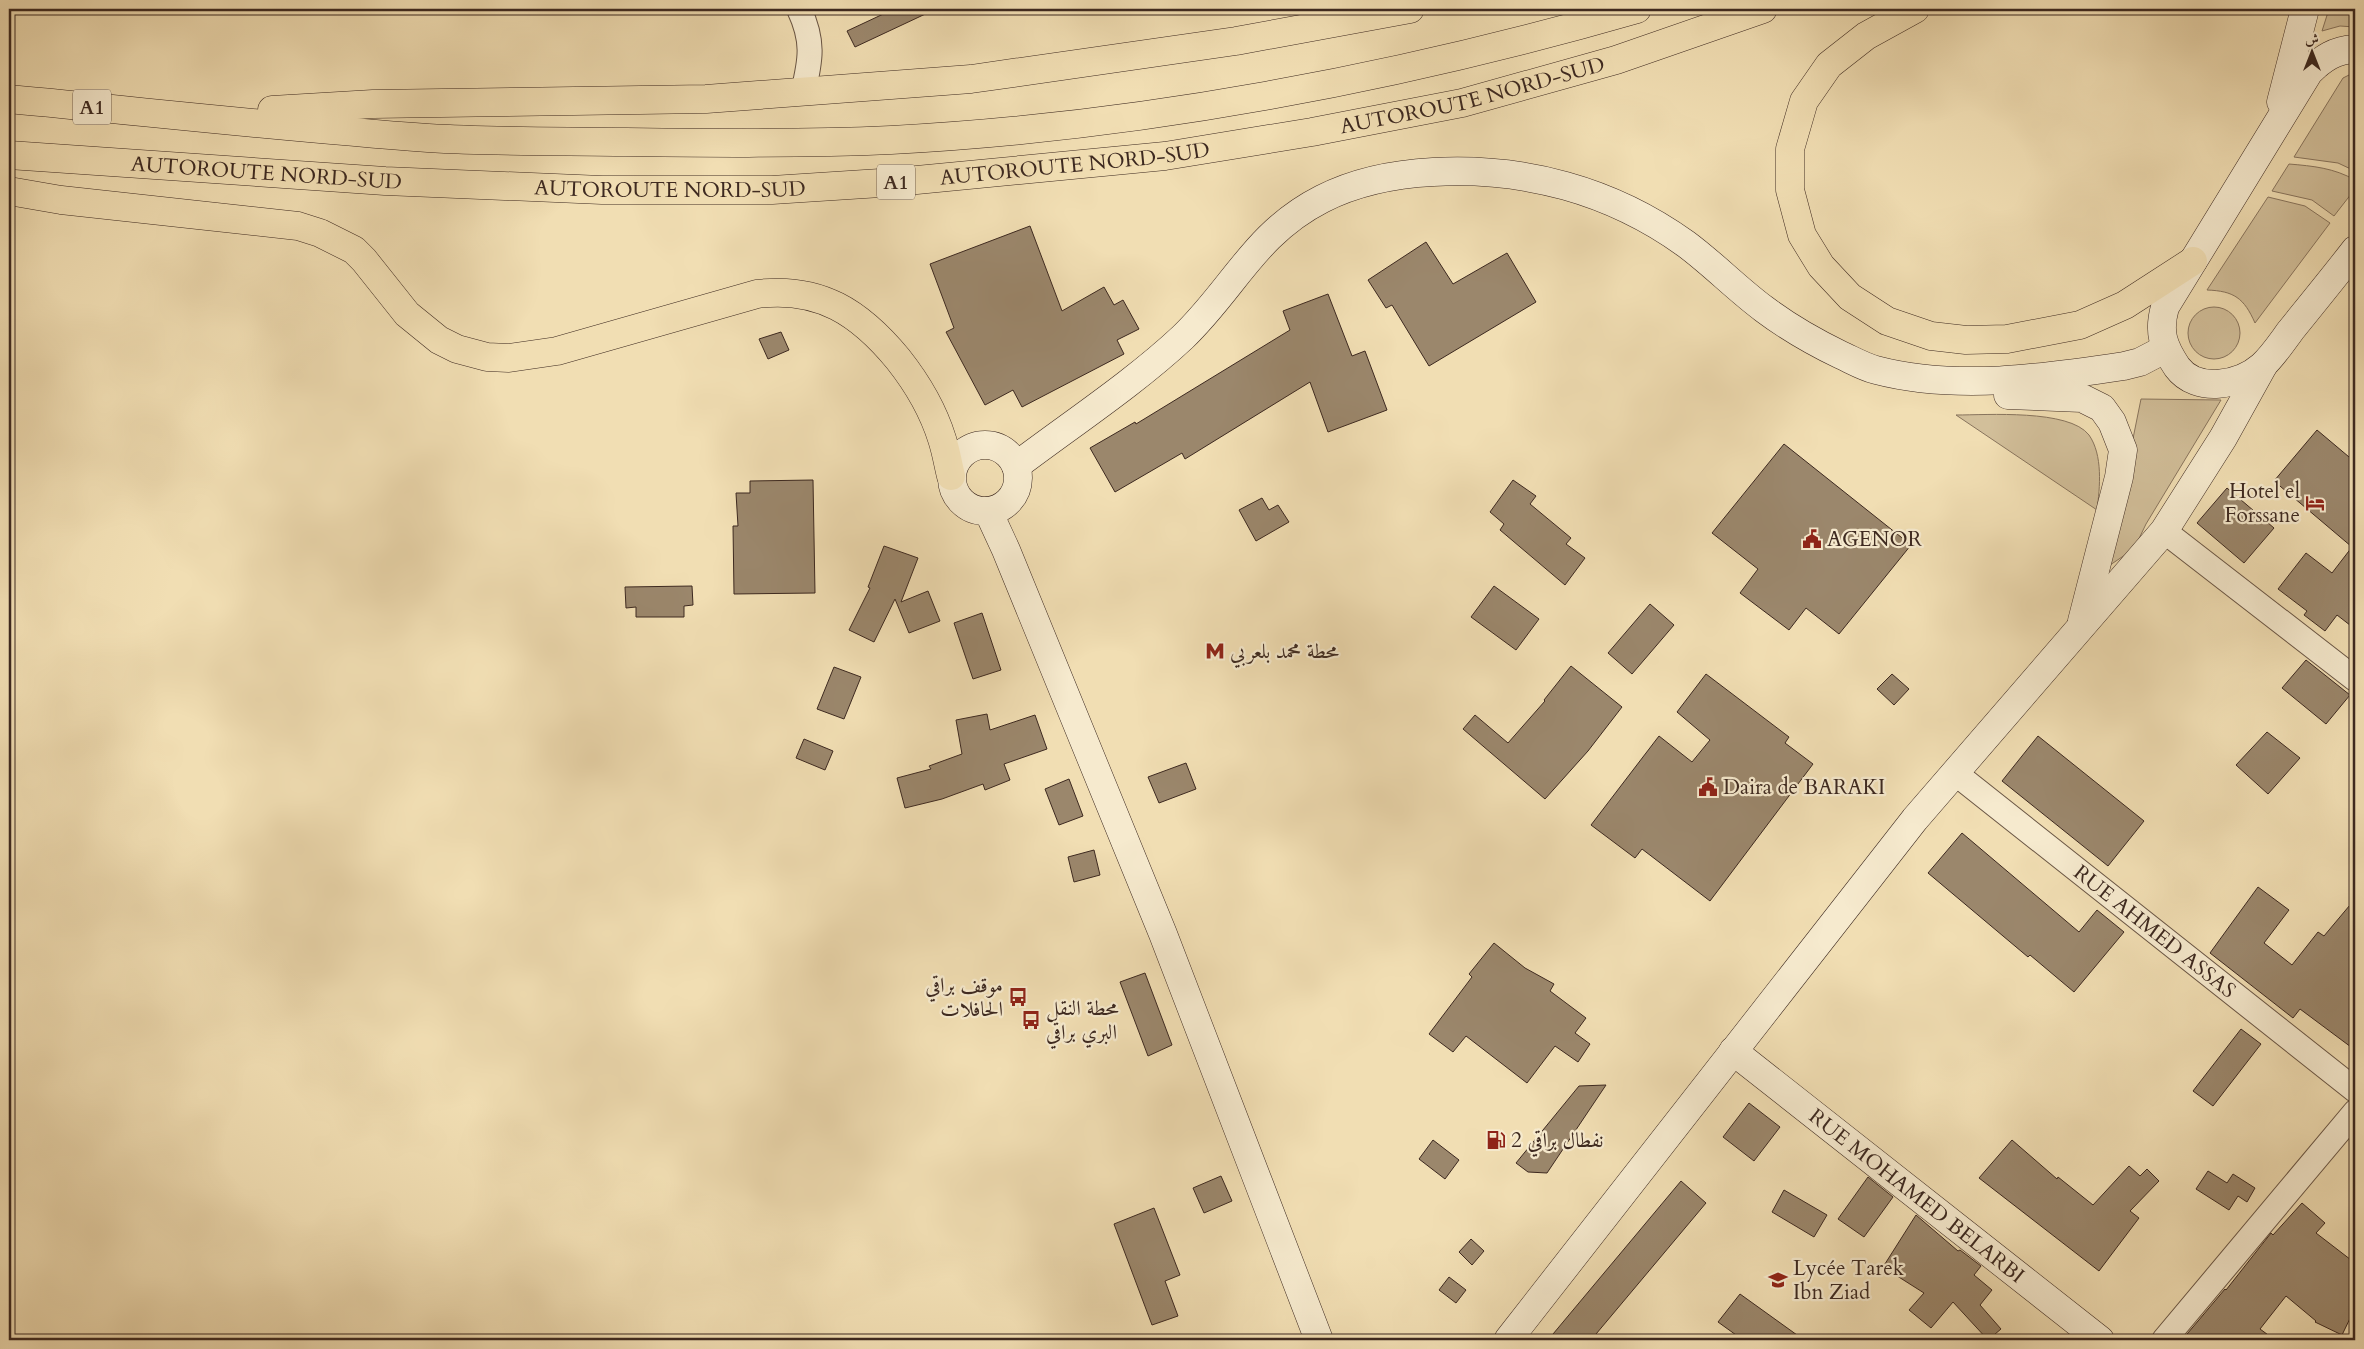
<svg xmlns="http://www.w3.org/2000/svg" width="2364" height="1349" viewBox="0 0 2364 1349" font-family="Cardo,Amiri,serif">
	<style>
		.green { fill: #d2bf9a; stroke: #88745d }
		.building { fill: #9b876c; stroke: #3d2920 }
		.lines { fill: none; stroke-linecap: round; stroke-linejoin: round }
		.street-casing { stroke: #6a5645; stroke-width: 26 }
		.secondary-casing { stroke: #3d2920; stroke-width: 29 }
		.highway-casing { stroke: #3d2920; stroke-width: 29 }
		.street { stroke: #f6eace; stroke-width: 24 }
		.secondary { stroke: #f6eace; stroke-width: 28 }
		.highway { stroke: #f1deb3; stroke-width: 28 }
		.labels { text-anchor: middle; stroke-width: 4.5; stroke-linejoin: round; paint-order: stroke }
		.shield { fill: #f6eace; stroke: #746354; stroke-width: 1 }
		.shield-label { font-size: 20px; font-weight: bold; fill: #3d2920 }
		.street-label { font-size: 21px; fill: #3d2920; stroke: #f6eace }
		.poi-label { font-size: 21px; fill: #3d2920; stroke: #f6eace; text-anchor: start }
	</style>
	<rect width="100%" height="100%" fill="#f1deb3"/>
	<filter id="stains"><feTurbulence type="fractalNoise" baseFrequency=".004" numOctaves="4"/><feColorMatrix values="0 0 0 0 .2 0 0 0 0 .09 0 0 0 0 .02 0 0 0 .5 -.17"/></filter>
	<radialGradient id="worn" r=".72"><stop offset=".6" stop-color="#630" stop-opacity="0"/><stop offset="1" stop-color="#630" stop-opacity=".3"/></radialGradient>
	<g class="green">
		<path d="M2329,9H2355V27L2340,26L2322,31Z"/>
		<path d="M2355,72V171L2338,163L2294,157L2343,78Z"/>
		<path d="M2289,164C2313,166 2334,168 2355,180V189L2334,216L2312,200L2272,191Z"/>
		<path d="M2268,197L2305,206L2330,223L2255,323C2244,298 2234,291 2207,290Z"/>
		<circle cx="2214" cy="333" r="26"/>
		<path d="M2141,399L2221,400L2146,524L2134,549L2107,567Z"/>
		<path d="M1956,415C1987,415 2069,409 2089,435C2103,455 2100,487 2097,510Z"/>
	</g>
	<g class="building">
		<path d="M894,9H936L855,47L847,31Z"/>
		<path d="M1030,226L1062,311L1104,287L1114,305L1123,300L1139,329L1117,340L1124,354L1022,407L1013,390L985,405L946,332L954,328L930,264Z"/>
		<path d="M1426,242L1453,284L1507,253L1536,302L1429,366L1392,305L1386,308L1368,280Z"/>
		<path d="M1328,294L1352,356L1365,351L1387,410L1328,432L1310,382L1185,459L1182,453L1115,492L1090,448L1135,422L1136,424L1290,330L1283,311Z"/>
		<path d="M781,332L789,350L768,359L759,339Z"/>
		<path d="M2317,430L2355,462V629L2337,615L2325,631L2304,615L2307,611L2278,589L2306,553L2332,573L2352,547L2274,481Z"/>
		<path d="M1784,444L1911,545L1839,634L1806,608L1789,630L1740,593L1758,569L1712,533Z"/>
		<path d="M813,480L815,593L734,594L733,526H738L736,493H750V481Z"/>
		<path d="M1513,480L1536,496L1530,504L1571,538L1566,544L1585,558L1565,585L1500,530L1504,524L1490,512Z"/>
		<path d="M2227,488L2274,528L2244,563L2197,523Z"/>
		<path d="M1262,498L1269,510L1278,505L1289,522L1256,541L1239,510Z"/>
		<path d="M884,546L918,558L901,602L928,591L940,621L909,633L895,599L874,642L849,630L870,588L868,587Z"/>
		<path d="M692,586L693,605L684,606V617H636V607L626,608L625,587Z"/>
		<path d="M1494,586L1539,619L1516,650L1471,617Z"/>
		<path d="M1650,604L1674,625L1632,674L1608,653Z"/>
		<path d="M982,613L1001,670L973,679L954,623Z"/>
		<path d="M2306,660L2350,695L2326,724L2282,688Z"/>
		<path d="M1571,666L1622,707L1588,751L1545,799L1463,729L1475,715L1508,743L1545,701L1544,700Z"/>
		<path d="M834,667L861,677L844,719L817,709Z"/>
		<path d="M1706,674L1789,737L1785,743L1813,764L1710,901L1642,849L1635,858L1591,825L1659,736L1692,762L1710,740L1677,712Z"/>
		<path d="M1892,674L1909,689L1894,705L1877,689Z"/>
		<path d="M987,714L990,730L1035,715L1047,749L1004,764L1010,780L985,790L983,784L942,799L905,808L897,778L931,769L929,766L962,754L956,720Z"/>
		<path d="M2267,732L2300,758L2268,794L2236,765Z"/>
		<path d="M2038,736L2144,821L2108,866L2002,781Z"/>
		<path d="M804,739L833,751L825,770L796,758Z"/>
		<path d="M1186,763L1196,789L1159,803L1148,777Z"/>
		<path d="M1069,779L1083,816L1059,825L1045,789Z"/>
		<path d="M1962,833L2079,932L2097,910L2124,932L2074,992L2030,955L2028,957L1928,873Z"/>
		<path d="M1094,850L1100,875L1074,882L1068,857Z"/>
		<path d="M2258,887L2289,910L2264,943L2292,965L2318,932L2324,936L2355,899V1050L2300,1009L2293,1018L2210,953Z"/>
		<path d="M1494,943L1525,968L1554,984L1550,991L1586,1018L1575,1033L1590,1044L1578,1062L1555,1046L1527,1083L1466,1036L1453,1052L1429,1034L1472,977L1469,974Z"/>
		<path d="M1145,973L1172,1045L1148,1056L1120,982Z"/>
		<path d="M2241,1029L2261,1044L2213,1106L2193,1091Z"/>
		<path d="M1606,1085L1547,1173L1528,1172L1516,1163L1579,1086Z"/>
		<path d="M1749,1103L1780,1127L1754,1161L1723,1137Z"/>
		<path d="M1433,1140L1459,1160L1445,1179L1419,1159Z"/>
		<path d="M2012,1140L2057,1179L2058,1177L2093,1205L2129,1166L2140,1176L2147,1169L2159,1181L2130,1211L2139,1218L2099,1271L1979,1178Z"/>
		<path d="M2208,1171L2227,1183L2233,1174L2255,1188L2247,1202L2238,1196L2229,1210L2196,1189Z"/>
		<path d="M1221,1176L1232,1201L1204,1213L1193,1188Z"/>
		<path d="M1868,1177L1893,1197L1864,1237L1838,1219Z"/>
		<path d="M1681,1181L1706,1203L1591,1340H1548Z"/>
		<path d="M1784,1190L1827,1215L1814,1237L1772,1212Z"/>
		<path d="M2302,1203L2325,1223L2316,1233L2355,1263V1308L2342,1335L2315,1322L2316,1321L2286,1296L2260,1329L2275,1340H2182L2225,1289L2226,1290L2271,1233L2273,1235Z"/>
		<path d="M1154,1208L1180,1275L1165,1281L1178,1316L1152,1325L1114,1224Z"/>
		<path d="M1916,1215L1958,1251L1960,1250L1981,1266L1974,1275L1992,1290L1980,1305L2001,1329L1988,1340L1953,1302L1931,1328L1909,1310L1924,1293L1883,1267Z"/>
		<path d="M1471,1239L1484,1251L1472,1265L1459,1252Z"/>
		<path d="M1449,1277L1466,1290L1456,1303L1439,1290Z"/>
		<path d="M1740,1294L1804,1340H1743L1718,1322Z"/>
	</g>
	<g class="lines">
		<g class="street-casing">
			<g id="street">
				<path d="M799,9C814,41 811,59 803,92"/>
				<path d="M2164,531L2355,679"/>
				<path id="s1" d="M1955,773L2355,1090"/>
				<path d="M2164,1340L2355,1112"/>
			</g>
		</g>
		<g class="secondary-casing">
			<g id="secondary">
				<path d="M2355,49C2335,50 2323,58 2309,72L2165,307C2158,332 2163,346 2177,367C2197,394 2240,385 2262,366C2273,356 2282,342 2291,330C2312,304 2334,277 2355,250"/>
				<path d="M2281,102L2305,9"/>
				<path d="M2008,395L2082,398L2102,408L2112,422L2123,450L2119,477L2082,621"/>
				<circle cx="985" cy="478" r="33"/>
				<path d="M1016,466C1070,425 1134,383 1183,337C1234,288 1255,233 1322,199C1357,181 1395,174 1433,172C1524,167 1611,190 1686,244C1713,264 1737,289 1764,309C1788,327 1814,342 1841,355C1852,360 1864,367 1876,370C1956,391 2044,378 2124,366L2140,362L2165,349"/>
				<path d="M988,511L1006,550L1163,934L1319,1340"/>
				<path id="s2" d="M1733,1051L2100,1340"/>
				<path d="M1508,1340L1915,819L2164,531L2223,438L2263,366"/>
			</g>
		</g>
		<g class="highway-casing">
			<g id="highway">
				<path d="M1915,9L1866,36L1829,65L1804,101L1790,149V190L1802,235L1821,266L1850,297L1887,321L1931,336L1966,340L2007,339L2080,325L2125,305L2193,261"/>
				<path d="M9,99C148,112 288,128 428,138C494,142 560,141 626,142C714,143 803,144 891,140C1140,127 1398,78 1637,9"/>
				<path d="M272,110L373,104L706,99L971,79L1236,41L1410,9"/>
				<path id="s3" d="M9,155L385,181L602,190H772L896,182L1165,156L1312,132L1462,103L1616,60L1763,9"/>
				<path d="M9,191L61,200L298,226L320,233L354,250L364,260L407,314L439,340L457,349L487,357L509,358L557,351L757,294C820,286 860,313 898,359C917,383 933,410 942,439C946,451 948,464 951,476"/>
			</g>
		</g>
		<use href="#street" class="street"/>
		<use href="#secondary" class="secondary"/>
		<use href="#highway" class="highway"/>
	</g>
	<defs>
		<g id="hotel-bare" transform="scale(1.5)"><path d="M-6-4.5h1.5V1H6V5H4.5V3h-9V5H-6ZM-4 0a1.8 1.8 0 1 1 3.6 0ZM.5 0V-2.5h3Q6-2.5 6 0Z" fill="#8f2418" stroke="#f6eace" stroke-width="2.5" paint-order="stroke"/></g>
		<g id="civic-bare" transform="scale(1.5)"><path d="M-.6-6.5H3V-4.5H.6V-3L4-1V1h2V6H-6V1h2V-1L-.6-3ZM-1.2 2.5V6h2.4V2.5Z" fill="#8f2418" stroke="#f6eace" stroke-width="2.5" paint-order="stroke"/></g>
		<g id="metro-bare" transform="scale(1.5)"><path d="M-5.5 5V-5H-3L0 0L3-5H5.5V5H3V-.5L0 4L-3-.5V5Z" fill="#8f2418" stroke="#f6eace" stroke-width="2.5" paint-order="stroke"/></g>
		<g id="bus-bare" transform="scale(1.5)"><path d="M-5-6H5V4H4V6H2V4H-2V6H-4V4H-5ZM-3.5-4V0h7V-4ZM-3.5 1.2v1.5H-2V1.2ZM2 1.2v1.5H3.5V1.2Z" fill="#8f2418" stroke="#f6eace" stroke-width="2.5" paint-order="stroke"/></g>
		<g id="fuel-bare" transform="scale(1.5)"><path d="M-5.5-6h7V0h2V4h1.3V-2.5L3-4.5l.8-.8L6-3V5H2.5V1h-1V6h-7ZM-4.2-4.7v3.2H.2V-4.7Z" fill="#8f2418" stroke="#f6eace" stroke-width="2.5" paint-order="stroke"/></g>
		<g id="school-bare" transform="scale(1.5)"><path d="M0-5L7-2L0 1L-7-2ZM-4 1L0 2.5L4 1V4Q0 6-4 4Z" fill="#8f2418" stroke="#f6eace" stroke-width="2.5" paint-order="stroke"/></g>
	</defs>
	<g fill-rule="evenodd">
		<use href="#hotel-bare" x="2315" y="503"/>
		<use href="#civic-bare" x="1812" y="539"/>
		<use href="#metro-bare" x="1215" y="651"/>
		<use href="#civic-bare" x="1708" y="787"/>
		<use href="#bus-bare" x="1018" y="997"/>
		<use href="#bus-bare" x="1031" y="1020"/>
		<use href="#fuel-bare" x="1496" y="1140"/>
		<use href="#school-bare" x="1778" y="1280"/>
	</g>
	<g class="labels">
		<g class="shield">
			<rect x="73" y="89.5" width="38" height="35" rx="4"/>
			<rect x="877" y="164.5" width="38" height="35" rx="4"/>
		</g>
		<g class="shield-label">
			<text x="92" y="114">A1</text>
			<text x="896" y="189">A1</text>
		</g>
		<g class="street-label">
			<text dy="7" stroke="none"><textPath href="#s3" startOffset="1472">AUTOROUTE NORD-SUD</textPath></text>
			<text dy="7" stroke="none"><textPath href="#s3" startOffset="1068">AUTOROUTE NORD-SUD</textPath></text>
			<text dy="7" stroke="none"><textPath href="#s3" startOffset="258">AUTOROUTE NORD-SUD</textPath></text>
			<text dy="7" stroke="none"><textPath href="#s3" startOffset="662">AUTOROUTE NORD-SUD</textPath></text>
			<text dy="7" stroke="none"><textPath href="#s1" startOffset="255">RUE AHMED ASSAS</textPath></text>
			<text dy="7" stroke="none"><textPath href="#s2" startOffset="234">RUE MOHAMED BELARBI</textPath></text>
		</g>
		<g class="poi-label">
			<text x="2300" y="498" text-anchor="end">Hotel el<tspan x="2300" dy="24">Forssane</tspan></text>
			<text x="1827" y="546">AGENOR</text>
			<text x="1230" y="658">محطة محمد بلعربي</text>
			<text x="1723" y="794">Daira de BARAKI</text>
			<text x="1003" y="992" text-anchor="end">موقف براقي<tspan x="1003" dy="24">الحافلات</tspan></text>
			<text x="1046" y="1015">محطة النقل<tspan x="1046" dy="24">البري براقي</tspan></text>
			<text x="1511" y="1147">نفطال براقي 2</text>
			<text x="1793" y="1275">Lycée Tarek<tspan x="1793" dy="24">Ibn Ziad</tspan></text>
		</g>
	</g>
	<rect width="2364" height="1349" fill="none" stroke="#f1deb3" stroke-width="30"/>
	<rect x="10" y="10" width="2344" height="1329" fill="none" stroke="#3d2920" stroke-width="2.5"/>
	<rect x="15" y="15" width="2334" height="1319" fill="none" stroke="#3d2920"/>
	<g transform="translate(2312 52)" stroke="#f6eace" stroke-width="4" paint-order="stroke">
	<path d="M0-4L9 19L0 12L-9 19Z" fill="#3d2920"/>
	<text y="-8" font-size="14" font-weight="bold" text-anchor="middle" fill="#3d2920">ش</text>
	</g>
	<rect width="100%" height="100%" filter="url(#stains)"/>
	<rect width="100%" height="100%" fill="url(#worn)"/>
</svg>
